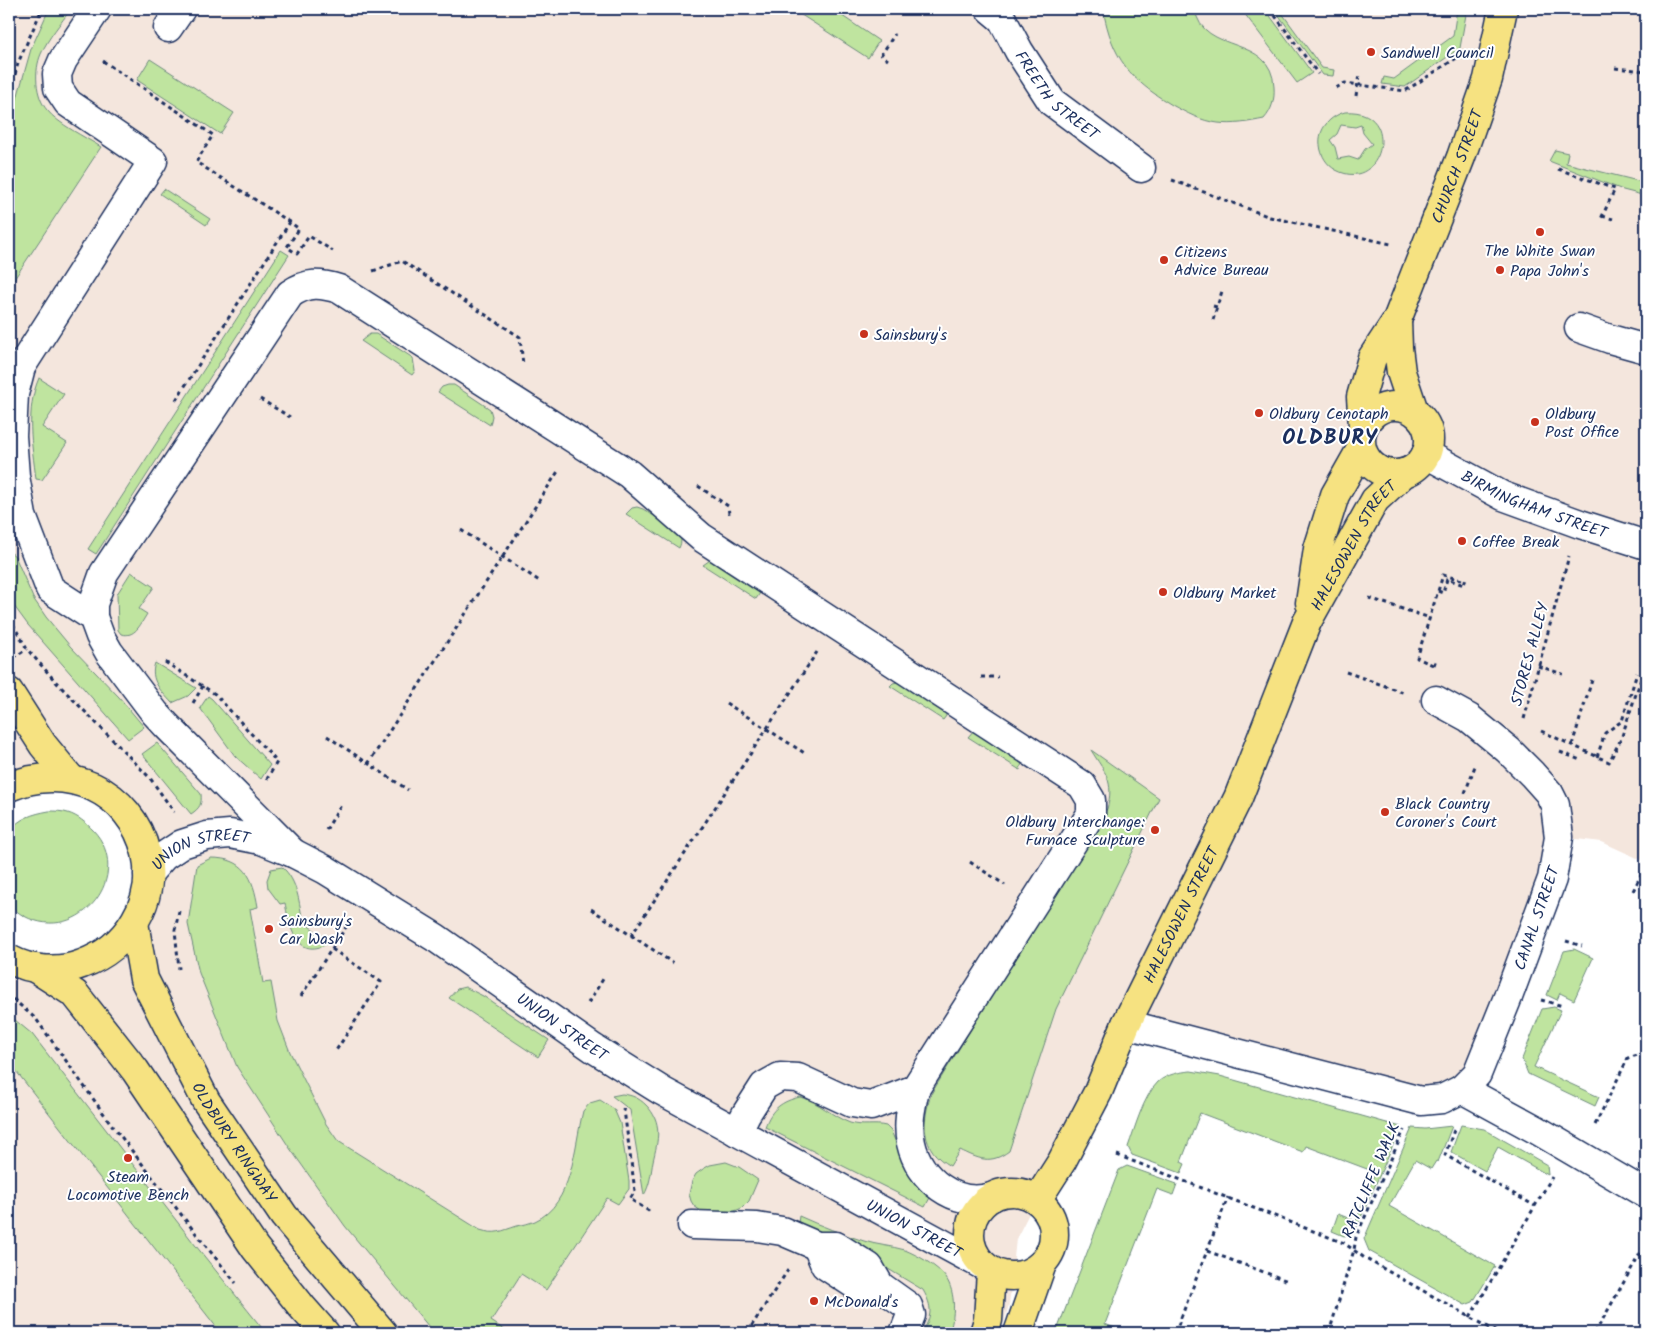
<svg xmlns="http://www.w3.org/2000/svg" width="1655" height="1342" viewBox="0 0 1655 1342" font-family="Kalam,sans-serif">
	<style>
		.built { fill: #f4e6dd }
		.green { fill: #bfe49f; stroke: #6d8a7e; fill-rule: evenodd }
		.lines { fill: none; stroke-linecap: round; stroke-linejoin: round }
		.minor-casing { stroke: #1b2f5e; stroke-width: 31 }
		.major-casing { stroke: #1b2f5e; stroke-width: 31 }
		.path { stroke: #1b2f5e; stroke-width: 3; stroke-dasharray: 4 4; stroke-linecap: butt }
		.minor { stroke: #fff; stroke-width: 28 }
		.major { stroke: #f6e281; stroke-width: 28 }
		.poi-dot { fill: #c8321e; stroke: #fff; stroke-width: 2 }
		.labels { text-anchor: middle; stroke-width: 4; stroke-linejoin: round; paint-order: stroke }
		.poi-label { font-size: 16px; fill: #1b2f5e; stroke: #fff; text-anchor: start }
		.street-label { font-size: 16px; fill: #1b2f5e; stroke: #fff }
		.district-label { font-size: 21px; font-weight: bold; letter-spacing: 1px; fill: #1b2f5e; stroke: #fff }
	</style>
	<rect width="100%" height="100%" fill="#fff"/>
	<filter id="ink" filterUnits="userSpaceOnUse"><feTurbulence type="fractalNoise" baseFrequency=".02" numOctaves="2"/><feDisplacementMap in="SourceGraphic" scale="10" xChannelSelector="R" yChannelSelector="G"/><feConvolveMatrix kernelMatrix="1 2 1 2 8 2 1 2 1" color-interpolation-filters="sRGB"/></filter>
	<g filter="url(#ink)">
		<path class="built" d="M9,9H1646V862L1602,842L1559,837L1489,1045L1442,1099L1126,1024L1016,1239L1009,1305L1001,1333H9V959H95L148,874L108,795L9,787Z"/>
		<g class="green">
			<path d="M49,9H71C61,23 48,38 41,54C34,70 35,96 47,110C58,124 85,137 101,147L9,287V127L31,49Z"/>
			<path d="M792,9H832L879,41L868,58Z"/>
			<path d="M1103,9H1195C1202,56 1272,33 1274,87C1275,99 1272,110 1264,119C1249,122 1234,125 1218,123C1201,121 1187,113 1172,105C1130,80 1112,58 1103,9Z"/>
			<path d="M1241,9H1265L1312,73L1297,83Z"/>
			<path d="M1274,9H1279L1322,68L1334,70L1333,76L1323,75Z"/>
			<path d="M1457,9H1467L1460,48L1405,87L1382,84L1384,77L1394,79L1453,36Z"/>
			<path d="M150,59L234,113L220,134L137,80Z"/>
			<path d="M1345,112C1404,107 1383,195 1336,170C1327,165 1321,156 1320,145C1318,129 1330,116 1345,112ZM1341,125L1355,127L1361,125L1363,133L1372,144L1365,149L1358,160L1349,157L1338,159L1335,147L1330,140L1337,134Z"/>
			<path d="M1555,150L1568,153L1566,163L1646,183V196L1623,190L1549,161Z"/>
			<path d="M164,189L210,219L206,225L160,194Z"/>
			<path d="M281,250L289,255L96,554L88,549Z"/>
			<path d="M370,334H376L413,358L415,371L412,375L361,341Z"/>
			<path d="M39,378L64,394L42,427L67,443L42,480L36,479C32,445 25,410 39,378Z"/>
			<path d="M448,385H454L490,409L492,416L490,425L438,392L442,387Z"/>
			<path d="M637,507L643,509L677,530C682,535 682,542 679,548L626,514L632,508Z"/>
			<path d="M10,552L15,556L33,598L46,617L70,646L119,697L144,727L128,739L28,625L14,606L9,593V553Z"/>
			<path d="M713,558L760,588V593L756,599L703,565Z"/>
			<path d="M131,572L154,587L139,609L147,614C140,625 135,638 121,634L118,630L117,594Z"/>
			<path d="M155,663L196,688L188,696L172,703C161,691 149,680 155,663Z"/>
			<path d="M902,681L946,711V716L943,720L890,686L893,683Z"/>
			<path d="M208,696L212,699L270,765L261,779L235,756L200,708Z"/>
			<path d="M974,730L1023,759L1020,770L968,737Z"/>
			<path d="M157,743L201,794C202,804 200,808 191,814L142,754Z"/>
			<path d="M1091,750L1159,798L1056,1009L1009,1151C990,1165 979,1159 960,1150L950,1166C920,1149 922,1123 931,1094L1107,809C1115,781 1105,773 1091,750Z"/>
			<path d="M49,811C55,811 62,811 68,813C78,816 86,823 93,830C135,874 80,946 24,916C18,913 13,908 9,904V831C20,818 32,814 49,811Z"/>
			<path d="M211,858C245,858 253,877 258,907L250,909L263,983L271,982L278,1021L290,1052L326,1124L338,1141L480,1230C496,1235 501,1231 517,1226C523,1225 530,1223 535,1221C573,1204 574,1147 583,1111L590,1103L600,1100L614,1109L620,1123L629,1181V1189L618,1204L607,1198L546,1290L521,1274L491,1321L509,1333H434L345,1226L289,1147L237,1067L199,973L188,924L197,865Z"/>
			<path d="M282,867C298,881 299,903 303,922L331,942C297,962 290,929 285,903L280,904L268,888L267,880L271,869Z"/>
			<path d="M1574,949L1593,958L1574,1000L1560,993L1557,1000L1547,995L1564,951Z"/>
			<path d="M465,987L483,996L549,1040L538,1057L449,998L457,989Z"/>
			<path d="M1554,1007L1561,1010L1534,1067L1599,1097L1595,1106L1528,1074L1522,1059L1542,1009Z"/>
			<path d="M9,1015L32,1034L196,1246L266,1333H221L9,1062Z"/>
			<path d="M1191,1071L1220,1076L1401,1127L1354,1233L1344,1236L1332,1231L1338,1214L1356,1221L1375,1172L1306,1146L1303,1152L1200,1113L1181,1162L1185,1164L1181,1173L1132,1155L1128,1147C1135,1128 1143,1097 1158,1082C1167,1074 1180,1072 1191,1071Z"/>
			<path d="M622,1094C632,1095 639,1098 646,1105C663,1122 658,1140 653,1161C651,1173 650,1185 644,1195L630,1110L612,1096Z"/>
			<path d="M800,1097C820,1102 831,1116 850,1123C862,1127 875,1123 886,1126L891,1131L905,1164L933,1192L925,1207L765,1127C771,1109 782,1101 800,1097Z"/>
			<path d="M1461,1125L1484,1129L1547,1165L1548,1175L1498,1147L1485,1171L1451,1152Z"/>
			<path d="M1452,1126L1438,1162L1436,1161L1431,1169L1415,1160L1389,1206L1495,1266L1473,1302L1465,1305L1369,1251L1364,1239L1412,1128L1425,1129Z"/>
			<path d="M726,1162L739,1167L758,1180L749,1201L742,1208L730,1213L709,1215L701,1211L694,1206L691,1201L689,1194L692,1181L696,1174L703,1169L710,1165Z"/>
			<path d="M1127,1166L1177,1184L1173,1195L1157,1189L1105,1324L1127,1333H1056L1119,1170Z"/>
			<path d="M799,1216C821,1226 842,1234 864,1241C877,1245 891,1246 905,1250C917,1255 938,1266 946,1278C956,1293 955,1317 949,1333H922C932,1315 933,1308 923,1290L840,1240L803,1227L798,1223Z"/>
		</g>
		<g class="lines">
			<g class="minor-casing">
				<g id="minor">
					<path id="s1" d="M990,9L1002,19L1019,51L1052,102L1141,168"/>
					<path d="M168,28L181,9"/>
					<path d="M1579,328L1610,339L1646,349"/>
					<path id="s2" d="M1426,454L1503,496L1580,524L1646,545"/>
					<path d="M93,617L50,589L22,516L15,476L12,436L14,394L21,367L153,161L68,103L58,88L57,74L63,60L97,9"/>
					<path d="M1436,700L1469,718L1508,750L1532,774L1549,793L1555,805L1559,837L1552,879L1508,997L1477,1074L1462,1089"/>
					<path d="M293,853L167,726L155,713L109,652L100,636L93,617V604L104,573L290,294C307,282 320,283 339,289L629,474L701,537L1082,785L1091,800V814L915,1089C911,1107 907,1125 911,1143C919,1179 955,1208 992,1197"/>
					<path id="s3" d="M148,874L164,856L182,844L207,836L230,834L261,840L293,853L326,870L436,938L593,1048L662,1091L982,1265"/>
					<path d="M1126,1024L1421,1101L1442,1099L1462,1089L1537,1130L1646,1194"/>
					<path d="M737,1132L746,1114L764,1086L780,1077L798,1078L852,1103L871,1106L915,1089"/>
					<path d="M692,1225L757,1227L782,1231L817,1246H836L869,1267L880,1286L908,1306L911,1315L904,1333"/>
					<path d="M817,1246L825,1265L857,1286H880"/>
				</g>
			</g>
			<g class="major-casing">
				<g id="major">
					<path d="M1397,320L1398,348L1401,372L1414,411"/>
					<circle cx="1395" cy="440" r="34"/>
					<path id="s4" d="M1363,426L1361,397L1372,358L1397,320L1461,157L1488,79L1503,9"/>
					<path d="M1310,603L1318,549L1335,495L1361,449"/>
					<path d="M9,692L43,745L71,779"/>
					<path d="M9,787C66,762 131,790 146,853C157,901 127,948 82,964C59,973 31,971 9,959"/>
					<path id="s5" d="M134,923L144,979L206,1101L284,1216L383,1333"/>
					<path d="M35,968L75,994L135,1070L255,1248L302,1307L325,1333"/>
					<circle cx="1012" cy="1234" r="42"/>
					<path id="s6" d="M1037,1200L1062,1161L1098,1092L1126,1024L1238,798L1307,622L1375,500L1404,473"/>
					<path d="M984,1333L988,1320L991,1271"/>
					<path d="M1018,1333L1042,1264"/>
				</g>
			</g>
			<g class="path">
				<path d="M1270,9L1318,74"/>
				<path d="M888,60L881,55L895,34"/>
				<path d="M103,61L213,135L196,162L290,222"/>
				<path d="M1615,68L1646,71"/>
				<path d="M1336,88L1345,83L1405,91L1458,57"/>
				<path d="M1356,96L1359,74"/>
				<path d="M9,98L18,63L42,9"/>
				<path d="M1558,169L1615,189L1600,221"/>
				<path d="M1172,180L1270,217L1391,244"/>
				<path d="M1602,216L1613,219"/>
				<path d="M373,271L402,261L520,337L523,365"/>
				<path d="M1213,306L1217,307L1223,288"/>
				<path d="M1213,320L1217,307"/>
				<path d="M260,399L290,417"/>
				<path d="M176,400L290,222L299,229L287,247L297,254L309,236L333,251"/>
				<path d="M698,486L728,506L729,514"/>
				<path d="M461,530L541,582"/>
				<path d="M1438,591L1443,593L1447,579L1464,585L1466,577"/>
				<path d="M1369,598L1430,618"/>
				<path d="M9,617L27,649L58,684L150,778L174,812"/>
				<path d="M13,658L27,649"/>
				<path d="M165,662L215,694L277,762L267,779"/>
				<path d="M1433,665L1417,658L1443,575L1462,580"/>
				<path d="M1434,665L1436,659"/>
				<path d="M1538,666L1563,674"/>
				<path d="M1346,672L1405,693"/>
				<path d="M981,677H998"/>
				<path d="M193,703L203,686"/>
				<path d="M726,703L806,754"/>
				<path d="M1524,719L1569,556"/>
				<path d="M1541,731L1609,762L1621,739L1643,673"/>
				<path d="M327,736L408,790"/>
				<path d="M1572,745L1592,680"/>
				<path d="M1560,752L1580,760"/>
				<path d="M1597,757L1605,733L1622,721L1637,673"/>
				<path d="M368,764L559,470"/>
				<path d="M1465,793L1475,766"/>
				<path d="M326,830L341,805"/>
				<path d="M970,862L1005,885"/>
				<path d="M1633,891L1644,869H1646"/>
				<path d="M591,909L673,963"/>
				<path d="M179,911L175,930L179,969"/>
				<path d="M631,936L817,652"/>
				<path d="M1566,941L1582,946"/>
				<path d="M332,949L381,982L335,1052"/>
				<path d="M301,996L346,927"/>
				<path d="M13,999L36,1019L112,1125L201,1240L236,1283"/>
				<path d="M1541,1000L1563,1006"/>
				<path d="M588,1003L605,976"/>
				<path d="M622,1109L624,1110L635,1191L630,1199L652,1213"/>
				<path d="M1595,1125L1628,1058L1644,1053"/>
				<path d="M1454,1130L1445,1155L1535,1206"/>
				<path d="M1117,1155L1344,1243L1366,1259L1499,1333"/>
				<path d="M1207,1251L1288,1281"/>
				<path d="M1470,1317L1552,1177"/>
				<path d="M747,1333L788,1270"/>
				<path d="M1175,1333L1228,1197"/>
				<path d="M1329,1333L1354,1250L1356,1237L1404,1130"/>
				<path d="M1595,1333L1646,1243"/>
			</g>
			<use href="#minor" class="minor"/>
			<use href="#major" class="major"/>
		</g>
	</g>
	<g class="poi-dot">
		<circle cx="1371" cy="52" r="5"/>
		<circle cx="1540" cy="232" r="5"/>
		<circle cx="1164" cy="260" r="5"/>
		<circle cx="1500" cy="270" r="5"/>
		<circle cx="864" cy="334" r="5"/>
		<circle cx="1259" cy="413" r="5"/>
		<circle cx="1535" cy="422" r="5"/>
		<circle cx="1462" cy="541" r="5"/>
		<circle cx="1163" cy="592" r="5"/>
		<circle cx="1385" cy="812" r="5"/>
		<circle cx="1155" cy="830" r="5"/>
		<circle cx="269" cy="929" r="5"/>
		<circle cx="128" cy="1158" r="5"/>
		<circle cx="814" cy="1301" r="5"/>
	</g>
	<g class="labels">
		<g class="poi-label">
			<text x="1381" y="58">Sandwell Council</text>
			<text x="1540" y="256" text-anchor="middle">The White Swan</text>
			<text x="1174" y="257">Citizens<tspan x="1174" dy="18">Advice Bureau</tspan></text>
			<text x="1510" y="276">Papa John's</text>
			<text x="874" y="340">Sainsbury's</text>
			<text x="1269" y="419">Oldbury Cenotaph</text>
			<text x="1545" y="419">Oldbury<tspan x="1545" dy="18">Post Office</tspan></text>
			<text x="1472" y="547">Coffee Break</text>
			<text x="1173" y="598">Oldbury Market</text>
			<text x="1395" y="809">Black Country<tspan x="1395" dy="18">Coroner's Court</tspan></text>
			<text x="1145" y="827" text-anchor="end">Oldbury Interchange:<tspan x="1145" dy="18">Furnace Sculpture</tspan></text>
			<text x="279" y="926">Sainsbury's<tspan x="279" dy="18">Car Wash</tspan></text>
			<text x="128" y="1182" text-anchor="middle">Steam<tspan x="128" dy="18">Locomotive Bench</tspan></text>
			<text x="824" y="1307">McDonald's</text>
		</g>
		<g class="street-label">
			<text dy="6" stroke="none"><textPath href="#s1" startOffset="111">FREETH STREET</textPath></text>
			<text dy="6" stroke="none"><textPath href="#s4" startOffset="280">CHURCH STREET</textPath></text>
			<text dy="6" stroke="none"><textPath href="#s2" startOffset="120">BIRMINGHAM STREET</textPath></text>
			<text dy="6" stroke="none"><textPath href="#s6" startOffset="729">HALESOWEN STREET</textPath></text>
			<text transform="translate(1529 654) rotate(-75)" y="6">STORES ALLEY</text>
			<text dy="6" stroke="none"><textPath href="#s3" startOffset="62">UNION STREET</textPath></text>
			<text dy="6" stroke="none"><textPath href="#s6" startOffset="320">HALESOWEN STREET</textPath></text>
			<text transform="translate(1536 918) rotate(-71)" y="6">CANAL STREET</text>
			<text dy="6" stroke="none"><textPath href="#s3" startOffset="482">UNION STREET</textPath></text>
			<text dy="6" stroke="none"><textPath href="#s5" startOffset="244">OLDBURY RINGWAY</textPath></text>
			<text transform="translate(1370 1180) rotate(-67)" y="6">RATCLIFFE WALK</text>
			<text dy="6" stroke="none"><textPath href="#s3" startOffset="888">UNION STREET</textPath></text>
		</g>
		<g class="district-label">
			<text x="1330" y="444">OLDBURY</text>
		</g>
	</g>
	<rect width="1655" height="1342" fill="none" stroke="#fff" stroke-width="30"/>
	<rect x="15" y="15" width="1625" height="1312" fill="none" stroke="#1b2f5e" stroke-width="2" filter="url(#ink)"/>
</svg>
